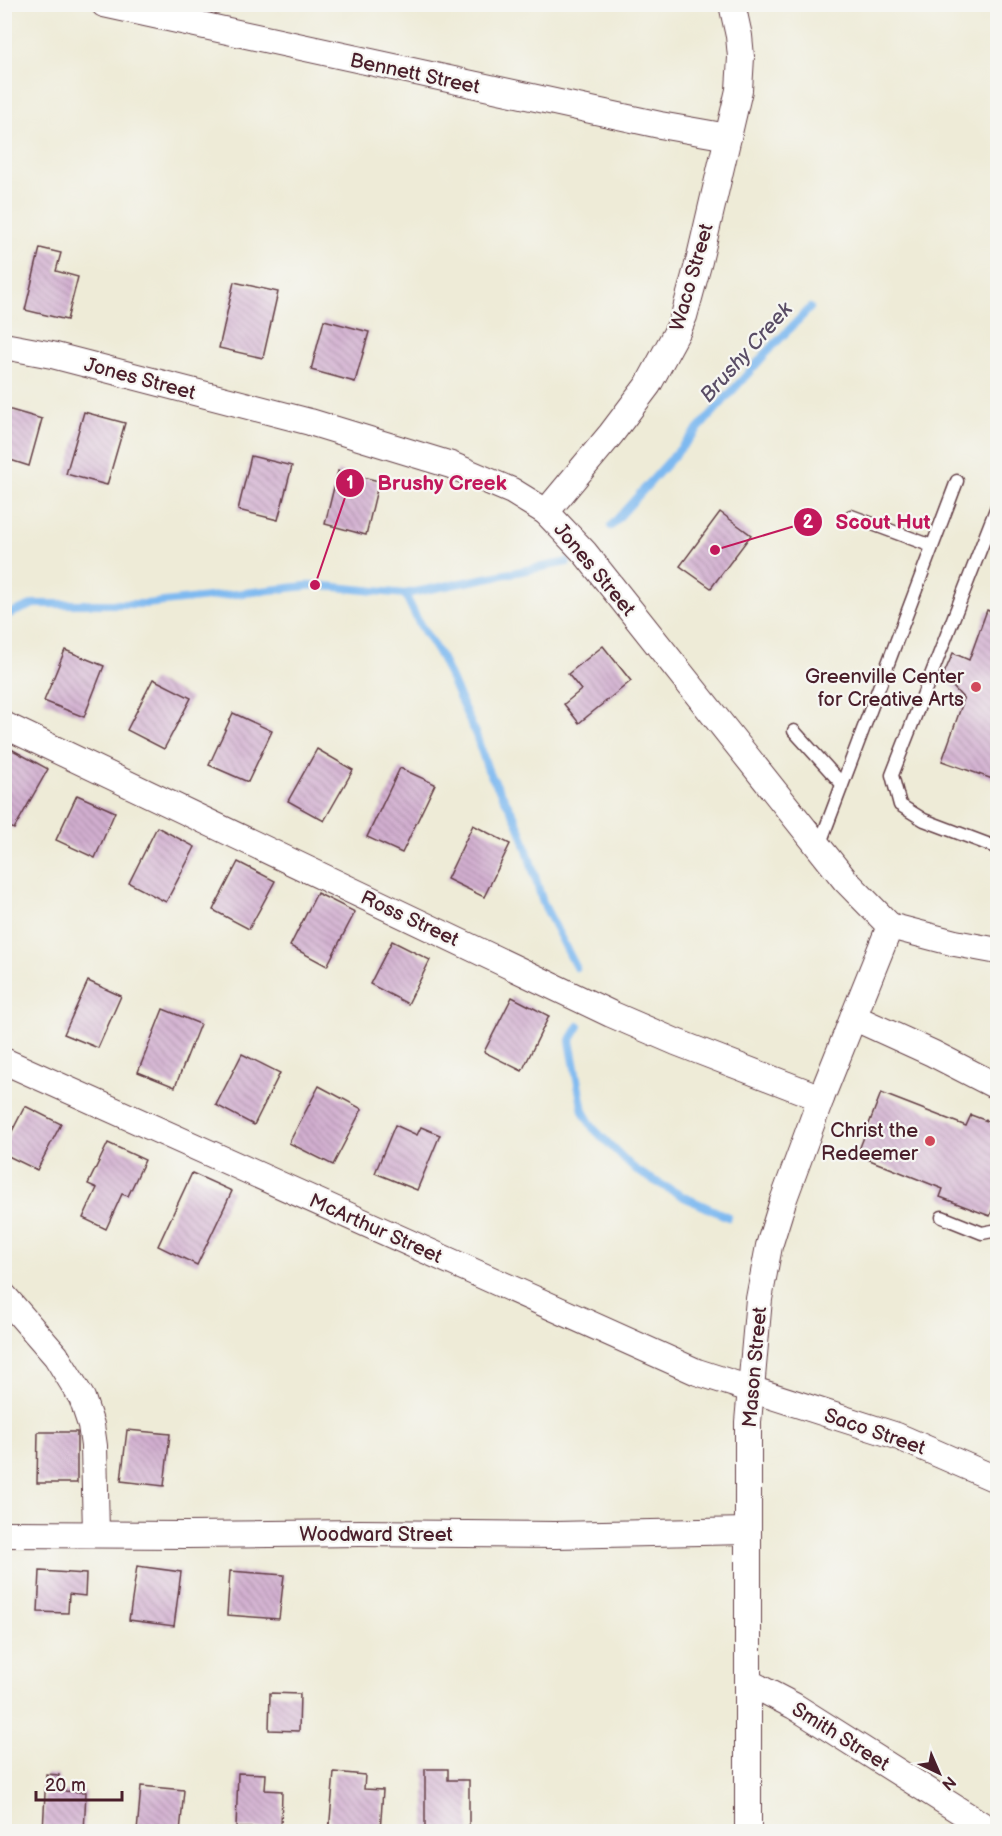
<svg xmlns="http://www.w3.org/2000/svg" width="1002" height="1836" viewBox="0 0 1002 1836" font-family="'Balsamiq Sans',sans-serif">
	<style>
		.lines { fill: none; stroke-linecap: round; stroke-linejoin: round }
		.stream { stroke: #7eb9f0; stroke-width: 8 }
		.building { fill: url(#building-back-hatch) }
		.lane-casing { stroke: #633e45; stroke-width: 15 }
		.street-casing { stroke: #633e45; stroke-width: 28 }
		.lane { stroke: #fff; stroke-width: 12 }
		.street { stroke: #fff; stroke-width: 26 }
		.poi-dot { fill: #d1495b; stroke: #f6f6f2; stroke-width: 2 }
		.labels { text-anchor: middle; stroke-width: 4.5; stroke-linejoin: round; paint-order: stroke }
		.street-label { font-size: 20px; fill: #4a1f2b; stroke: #f6f6f2 }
		.poi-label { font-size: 20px; fill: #4a1f2b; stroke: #f6f6f2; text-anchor: end }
		.water-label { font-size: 21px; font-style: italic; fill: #5a4d66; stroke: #f6f6f2 }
		.leader { fill: none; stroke: #c2185b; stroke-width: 2 }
		.callout-dot { fill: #c2185b; stroke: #f6f6f2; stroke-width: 2 }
		.mark-label { font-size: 18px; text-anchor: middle; font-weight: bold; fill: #fff }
		.callout-label { font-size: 21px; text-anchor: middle; font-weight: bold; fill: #c2185b; stroke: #f6f6f2; stroke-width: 4.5; stroke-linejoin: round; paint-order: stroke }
	</style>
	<defs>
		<pattern id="building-back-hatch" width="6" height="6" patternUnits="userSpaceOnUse" patternTransform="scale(1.5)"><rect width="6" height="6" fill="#d2afd0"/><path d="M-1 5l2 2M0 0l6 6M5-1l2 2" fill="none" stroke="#ac8ea9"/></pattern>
	</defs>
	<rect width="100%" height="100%" fill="#f6f6f2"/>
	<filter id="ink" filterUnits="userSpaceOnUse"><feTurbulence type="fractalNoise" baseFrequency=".0167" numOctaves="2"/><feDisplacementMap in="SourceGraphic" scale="12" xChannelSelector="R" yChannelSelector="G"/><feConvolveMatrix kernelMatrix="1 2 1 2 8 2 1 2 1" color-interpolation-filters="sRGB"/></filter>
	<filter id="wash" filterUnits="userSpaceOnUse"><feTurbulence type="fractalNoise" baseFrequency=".008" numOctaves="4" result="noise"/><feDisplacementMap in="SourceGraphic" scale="24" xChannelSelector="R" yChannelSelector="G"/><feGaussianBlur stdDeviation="1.35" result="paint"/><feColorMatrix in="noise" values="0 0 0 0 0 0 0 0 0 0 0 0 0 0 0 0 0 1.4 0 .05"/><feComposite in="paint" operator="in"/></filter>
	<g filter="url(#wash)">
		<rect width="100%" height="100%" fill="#eeebd7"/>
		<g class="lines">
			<g class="stream">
				<path d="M611,526L769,350L810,308"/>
				<path d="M405,594L419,623L442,659L476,735L488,770L515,817L523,837L543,903L576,967"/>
				<path d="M4,616L34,604H146L315,585L405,594L567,562"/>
				<path d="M579,1026L570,1041L583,1111L593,1128L631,1166L644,1175L684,1197L728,1217"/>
			</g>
		</g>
		<g id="blocks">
			<g class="building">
				<path d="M40,248L61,253L56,271L78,277L67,320L25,310Z"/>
				<path d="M4,258L9,259L6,280H4Z"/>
				<path d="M234,282L278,292L263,358L219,348Z"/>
				<path d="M324,320L369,332L355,382L311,370Z"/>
				<path d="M4,408L42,419L29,466L4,458Z"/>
				<path d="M84,412L125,423L107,485L66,474Z"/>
				<path d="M251,456L292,466L278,520L238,510Z"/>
				<path d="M338,471L379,481L366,535L325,524Z"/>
				<path d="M720,512L751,535L711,588L680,566Z"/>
				<path d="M987,610L998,615V781L942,761L964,699L943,676L953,653L969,660Z"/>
				<path d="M603,646L631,681L579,723L564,704L581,690L568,674Z"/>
				<path d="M65,650L104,666L84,717L44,701Z"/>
				<path d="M153,679L191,698L164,749L127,730Z"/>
				<path d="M233,713L272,731L248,782L209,765Z"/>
				<path d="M9,748L48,769L14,829L4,824V757Z"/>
				<path d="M317,749L353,770L324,821L288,801Z"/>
				<path d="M400,768L435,784L402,853L367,837Z"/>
				<path d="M77,795L115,812L95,858L56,840Z"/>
				<path d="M473,825L510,844L484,897L447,879Z"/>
				<path d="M157,827L195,847L166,902L129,883Z"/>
				<path d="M238,862L275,881L249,929L213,910Z"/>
				<path d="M317,893L355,912L327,966L290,946Z"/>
				<path d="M392,941L430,960L408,1004L370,984Z"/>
				<path d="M88,981L121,996L98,1048L64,1034Z"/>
				<path d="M512,997L549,1016L522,1071L484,1052Z"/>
				<path d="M163,1009L200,1024L175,1087L138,1072Z"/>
				<path d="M242,1054L280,1073L254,1125L216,1105Z"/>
				<path d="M319,1086L362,1109L333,1165L289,1143Z"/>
				<path d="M881,1093L966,1126L971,1115L998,1125V1196L990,1216L940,1197L943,1189L857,1155Z"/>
				<path d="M25,1106L61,1124L37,1170L4,1154V1147Z"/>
				<path d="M395,1125L417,1135L421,1127L440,1135L417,1190L375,1173Z"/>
				<path d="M108,1143L145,1160L128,1196L122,1194L106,1229L83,1218L97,1188L88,1184Z"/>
				<path d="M192,1173L232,1191L197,1265L158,1246Z"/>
				<path d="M127,1430L170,1434L164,1486L121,1481Z"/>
				<path d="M38,1432H77V1483H37Z"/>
				<path d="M137,1566L181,1572L174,1626L129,1620Z"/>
				<path d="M40,1571L86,1574L85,1596L69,1594L68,1613L38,1612Z"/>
				<path d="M230,1571L284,1575L279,1619L227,1615Z"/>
				<path d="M270,1693L300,1694L299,1731L269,1730Z"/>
				<path d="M425,1769H448V1780H469V1832H425Z"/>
				<path d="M334,1772L365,1775L364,1789L383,1790L380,1832H329Z"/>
				<path d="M238,1773L266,1774L265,1790L282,1791L281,1829L236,1828Z"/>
				<path d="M46,1774L59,1775V1791L86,1792L84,1832L43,1831Z"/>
				<path d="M141,1786L184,1790L180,1832H137Z"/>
			</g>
		</g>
	</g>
	<g filter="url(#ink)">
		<use href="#blocks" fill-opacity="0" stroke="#633e45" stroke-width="1.5"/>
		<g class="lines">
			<g class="lane-casing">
				<g id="lane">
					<path d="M998,504L892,775L900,805L924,820L998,848"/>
					<path d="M851,516L932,546"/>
					<path d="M794,731L842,784"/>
					<path d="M819,846L957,481"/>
					<path d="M942,1217L982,1233L998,1230"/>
				</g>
			</g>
			<g class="street-casing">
				<g id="street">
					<path d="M104,4L660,125L728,137"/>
					<path d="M4,346L52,355L310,422L451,465L512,491L546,512L585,553L845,880L890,926"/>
					<path d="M546,512L611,434L648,385L678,330L684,316L699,261L739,90L741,57L739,36L732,4"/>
					<path d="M4,725L611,1014L676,1042L821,1098"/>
					<path d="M890,926L955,943L998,951"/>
					<path d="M853,1017L932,1053L998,1087"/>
					<path d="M4,1061L697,1372L897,1436L998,1480"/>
					<path d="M4,1296L56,1356L82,1398L91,1425L94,1446L96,1533"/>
					<path d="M4,1534L187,1535L361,1533L555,1535L748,1531"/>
					<path d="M748,1682L794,1706L993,1832"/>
					<path d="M748,1832V1422L759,1299L769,1246L783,1201L821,1098L890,926"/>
				</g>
			</g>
			<use href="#lane" class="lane"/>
			<use href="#street" class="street"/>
		</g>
	</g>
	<g class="poi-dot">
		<circle cx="976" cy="687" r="6"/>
		<circle cx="930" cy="1141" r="6"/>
	</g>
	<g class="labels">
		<g class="street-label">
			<text transform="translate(415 73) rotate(12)" y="7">Bennett Street</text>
			<text transform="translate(691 277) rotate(-74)" y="7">Waco Street</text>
			<text transform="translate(140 378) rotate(15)" y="7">Jones Street</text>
			<text transform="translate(595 569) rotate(50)" y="7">Jones Street</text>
			<text transform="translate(410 918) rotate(25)" y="7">Ross Street</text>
			<text transform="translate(376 1228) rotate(24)" y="7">McArthur Street</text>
			<text transform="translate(754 1367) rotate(-85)" y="7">Mason Street</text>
			<text transform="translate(875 1431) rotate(19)" y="7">Saco Street</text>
			<text x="376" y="1541">Woodward Street</text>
			<text transform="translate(841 1736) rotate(32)" y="7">Smith Street</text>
		</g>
		<g class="poi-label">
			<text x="964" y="683">Greenville Center<tspan x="964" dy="23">for Creative Arts</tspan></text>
			<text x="918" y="1137">Christ the<tspan x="918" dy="23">Redeemer</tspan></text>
		</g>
		<g class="water-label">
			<text transform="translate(746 352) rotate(-48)" y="7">Brushy Creek</text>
		</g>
	</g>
	<path class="leader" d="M315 585L350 483M715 550L808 522"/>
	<g class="callout-dot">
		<circle cx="315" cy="585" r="6"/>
		<circle cx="715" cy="550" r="6"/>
		<circle cx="350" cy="483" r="15"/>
		<circle cx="808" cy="522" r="15"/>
	</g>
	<g class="mark-label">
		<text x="350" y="489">1</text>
		<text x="808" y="528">2</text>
	</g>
	<g class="callout-label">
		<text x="442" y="490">Brushy Creek</text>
		<text x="883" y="529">Scout Hut</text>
	</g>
	<rect width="1002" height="1836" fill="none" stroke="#f6f6f2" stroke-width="24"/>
	<g transform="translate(939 1773) rotate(136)" stroke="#f6f6f2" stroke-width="4.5" paint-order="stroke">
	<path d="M0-4.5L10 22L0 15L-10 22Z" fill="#4a1f2b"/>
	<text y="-9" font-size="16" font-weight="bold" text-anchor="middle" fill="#4a1f2b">N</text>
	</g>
	<path d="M36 1791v9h86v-9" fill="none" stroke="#4a1f2b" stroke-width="3"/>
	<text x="45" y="1791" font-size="18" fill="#4a1f2b" stroke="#f6f6f2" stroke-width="4.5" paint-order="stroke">20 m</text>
</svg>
